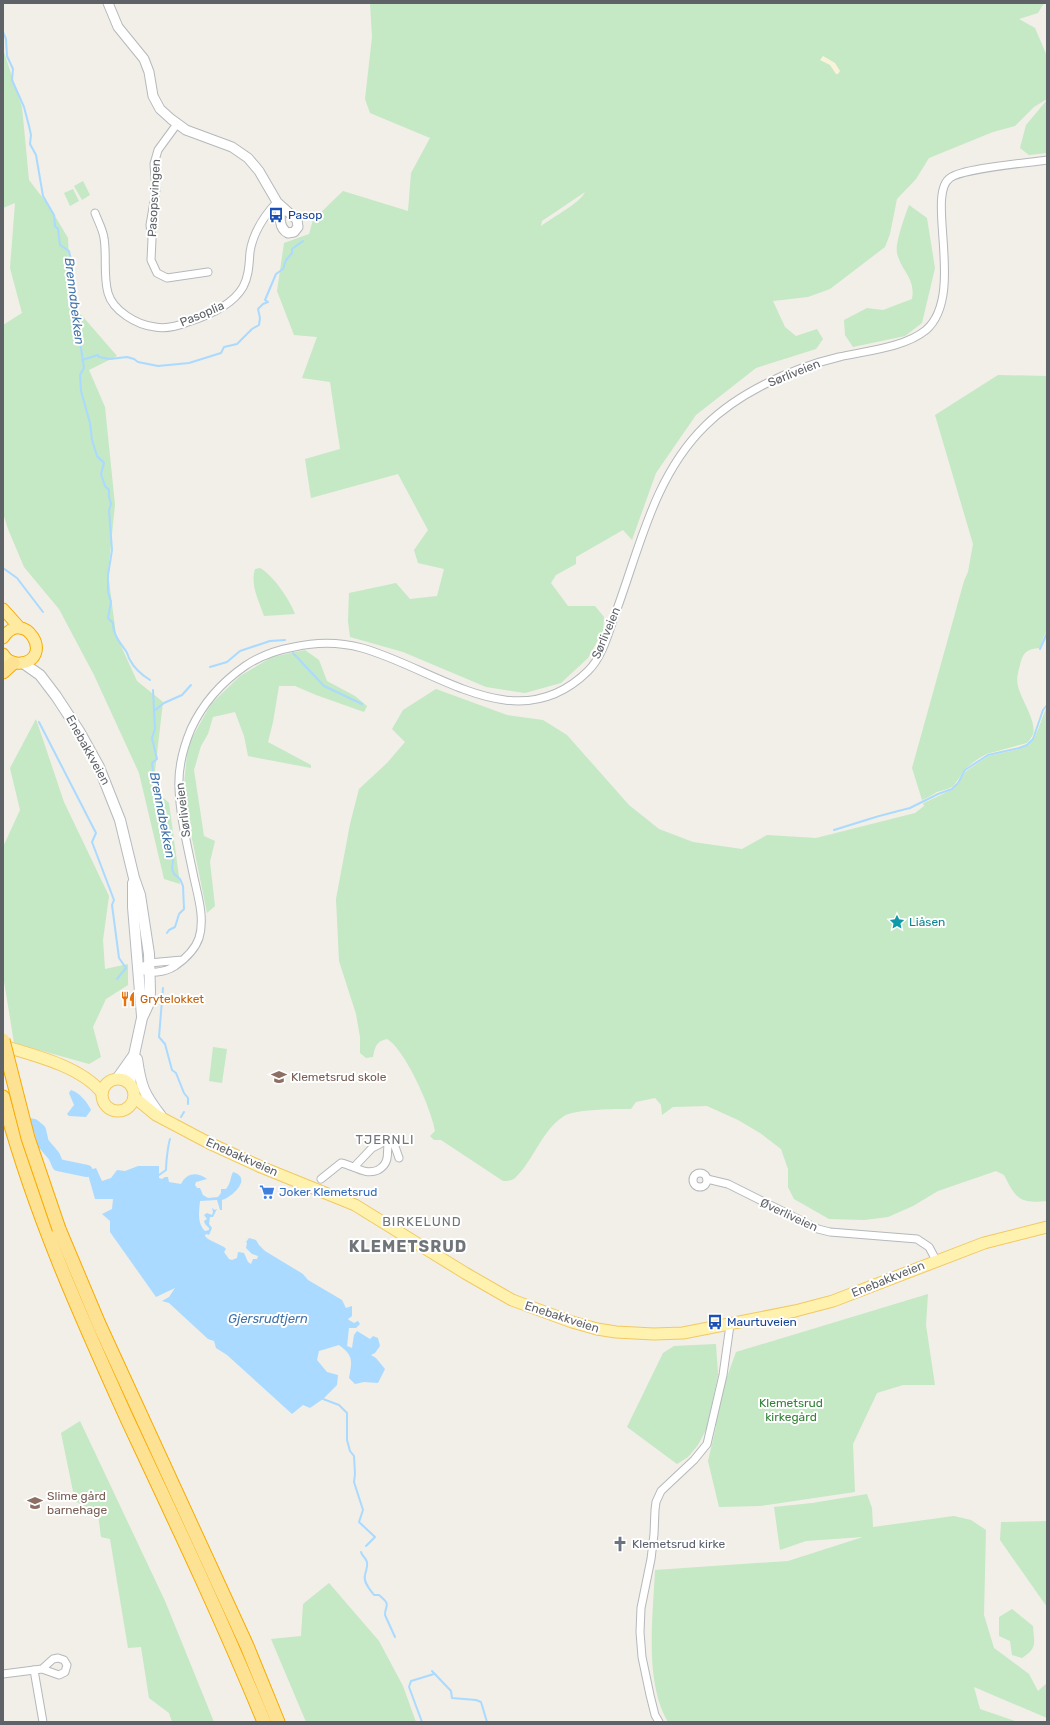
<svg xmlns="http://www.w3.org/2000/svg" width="1050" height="1725" viewBox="0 0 1050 1725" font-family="Rubik,sans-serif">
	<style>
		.green { fill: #c5e8c5; fill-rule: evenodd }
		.sand { fill: #fbf3d9 }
		.water { fill: #aadaff }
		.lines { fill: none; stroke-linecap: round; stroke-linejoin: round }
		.stream { stroke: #aadaff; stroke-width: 2 }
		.river { stroke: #aadaff; stroke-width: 12 }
		.minor-casing { stroke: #b5b8bc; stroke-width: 9 }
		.tertiary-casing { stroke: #b5b8bc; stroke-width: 11 }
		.secondary-casing { stroke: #b6babf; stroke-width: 12 }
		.primary-casing { stroke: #f2c960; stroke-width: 13 }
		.trunk-casing { stroke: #f9ab00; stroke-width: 13 }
		.motorway-casing { stroke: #f9ab00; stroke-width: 15 }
		.minor { stroke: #fff; stroke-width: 7 }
		.tertiary { stroke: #fff; stroke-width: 9 }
		.secondary { stroke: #fff; stroke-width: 10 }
		.primary { stroke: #fff2af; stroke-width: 11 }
		.trunk { stroke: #feeaa1; stroke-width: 11 }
		.motorway { stroke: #fde293; stroke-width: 13 }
		.motorway-bridge-casing { stroke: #f9ab00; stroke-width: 15; stroke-linecap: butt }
		.motorway-bridge { stroke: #fde293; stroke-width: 13 }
		.labels { text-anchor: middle; stroke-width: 4; stroke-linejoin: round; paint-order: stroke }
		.street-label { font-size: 12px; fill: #5f6368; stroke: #fff }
		.transit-label { font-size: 12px; fill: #164399; stroke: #fff; text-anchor: start }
		.culture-label { font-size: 12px; fill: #0d838f; stroke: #fff; text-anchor: start }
		.food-label { font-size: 12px; fill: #c56008; stroke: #fff; text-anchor: start }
		.education-label { font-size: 12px; fill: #785e54; stroke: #fff; text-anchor: start }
		.shop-label { font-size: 12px; fill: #366cbe; stroke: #fff; text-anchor: start }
		.park-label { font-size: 12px; fill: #348238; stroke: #fff }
		.worship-label { font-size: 12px; fill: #5b616d; stroke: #fff; text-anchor: start }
		.water-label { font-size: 13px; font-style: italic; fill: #4174aa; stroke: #fff }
		.neighbourhood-label { font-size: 13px; letter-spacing: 1px; fill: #70757a; stroke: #fff }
		.district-label { font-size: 16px; font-weight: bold; letter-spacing: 1px; fill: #70757a; stroke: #fff }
	</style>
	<rect width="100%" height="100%" fill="#f1efe8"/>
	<g class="green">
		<path d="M370,3H1044L1038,13L1019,19L1035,28L1047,56V99L1034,107L1015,126L993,132L929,158L916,179L897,199L890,234L885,247L830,289L808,297L773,301L785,327L796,336L817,329L823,339L816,349L756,368L696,415L656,473L632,540L623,530L576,557V564L556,575L551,583L568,606H595L604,617L603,631L588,658L561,683L525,693L486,687L403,652L350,637L348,621L349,593L396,583L410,599L437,596L444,569L418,563L414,550L428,530L398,474L311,498L305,459L340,449L330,382L302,378L317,337L294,335L277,291L284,243L309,234L313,220L343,191L408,211L411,173L430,138L370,113L365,99L372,37ZM585,192C580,203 553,217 541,226L542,221Z"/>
		<path d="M3,49L22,107L29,180L49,206L68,238L71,303L117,356L89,370L105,407L115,505L108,573L116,635L137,681L163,702L153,788L169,803L180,884L164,879L139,773L94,675L59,609L24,567L8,529L3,513V325L22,313L10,268L15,203L3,208Z"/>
		<path d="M1047,100V153L1029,155L1020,148L1026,125Z"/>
		<path d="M83,181L90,195L82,200L74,186Z"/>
		<path d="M73,189L79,201L70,206L64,193Z"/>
		<path d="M909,205L927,218L935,268L922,323L905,336L853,347L845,335L844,320L867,308L883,310L912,299C916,278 901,271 897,253C895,243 905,216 909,205Z"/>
		<path d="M998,375L1047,376V630L1043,638L1040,648C1027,649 1023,652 1020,665C1018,672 1016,679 1018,686C1021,700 1037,721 1033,735C1028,752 1001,749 987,754C980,757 968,765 963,772C960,776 958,781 955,785C953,787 927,798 922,800L912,768L964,581L968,572L973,544L935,415Z"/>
		<path d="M260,568C273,575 290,600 295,614L264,616C259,601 250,585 255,569Z"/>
		<path d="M305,650L319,660L327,681L355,696L367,706L364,712L316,695L295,686H279L273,722L268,742L311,765V768L248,756L244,736L235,712L213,717L208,734L201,746L194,770L204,836L215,841L210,862L215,906L207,913L183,794L188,745L211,704L240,676L272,657Z"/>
		<path d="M436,689L507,715L543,720L567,735L629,805L659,829L693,842L742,849L767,835L816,838L915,813L924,806L923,803L953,789L966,771L988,756L1025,747L1034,739L1047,706V1201C1020,1204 1016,1199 1004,1175L996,1171L938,1191L913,1206L888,1217L864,1220L829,1219L794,1199L788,1187V1169L781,1149L760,1133L738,1120L707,1106L673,1107L662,1115L661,1105L655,1098L636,1102L631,1109C616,1109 575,1109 564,1116C541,1131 534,1160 515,1178C511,1181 508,1181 503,1181L441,1140H434L430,1136L435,1131C432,1110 405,1049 387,1039C376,1041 375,1047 373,1057L366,1058L360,1053V1037L356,1014L339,961L336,899L350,824L359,789L387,763L405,742L392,729L403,710Z"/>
		<path d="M36,719L64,802L109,896L103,940L105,969L128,964V985L106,999L93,1027L101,1057L89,1064L14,1043L3,975V847L20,810L10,768Z"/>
		<path d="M213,1047L227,1049L222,1083L209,1081Z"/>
		<path d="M928,1294L926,1325L935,1385H903L877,1393L853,1444L855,1492L760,1506L719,1507L708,1461L716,1427L715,1422L726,1377H727L736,1352Z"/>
		<path d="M716,1344L718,1375L707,1428L698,1445L688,1457L677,1464L627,1427L663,1353L674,1346Z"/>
		<path d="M80,1421L165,1601L214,1722H172L169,1713L149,1698L141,1647L128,1648L110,1539L101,1537L98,1514L75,1501L61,1433Z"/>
		<path d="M867,1494L872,1508L873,1527L954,1516L971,1520L986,1530L984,1615L994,1648L1029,1674L1038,1691L1047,1683V1718L974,1687L980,1709L1018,1722H668C644,1681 653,1616 655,1570L788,1561L863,1537L806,1541L780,1550L774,1507L812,1503Z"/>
		<path d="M1047,1521V1607L1000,1540L1001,1522Z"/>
		<path d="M329,1583L379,1641L403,1686L416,1722H306L271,1639L301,1636L303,1604Z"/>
		<path d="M1012,1609L1033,1626C1034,1643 1038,1648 1022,1658L1012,1655L1010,1641L999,1636V1617Z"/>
	</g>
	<g class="sand">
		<path d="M823,56L835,63L840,71L838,74H836L830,65L820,60Z"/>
		<path d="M1047,703L1038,729L1029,745L1015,750L988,756L966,771L953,789L915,807L904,812L871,817L873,815L910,808L937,792L952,788L965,770L987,754L1027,743C1038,733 1036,714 1047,703Z"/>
	</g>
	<g class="water">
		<path d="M71,1090C79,1092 88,1103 91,1110L86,1117L69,1116L67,1114L74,1105L69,1093Z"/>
		<path d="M138,1166H159V1178L162,1179L165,1177H168L169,1182L181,1184C187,1172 198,1172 207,1179L196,1182L195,1185L197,1188H200L203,1195L208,1198L218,1197L221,1193V1189H226C231,1183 230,1178 233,1172C253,1178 232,1197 222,1200V1210H220L217,1200L200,1201C199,1212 197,1223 205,1231L209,1230V1228L205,1224L204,1221L207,1219L204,1215L207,1213L212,1215L213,1212L212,1208L215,1210L217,1209L213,1217H210L209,1224L212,1228L209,1235L206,1234L205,1236L208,1239L224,1247L226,1249L224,1252L229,1259L232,1260L237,1258L238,1252L244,1253L248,1262L251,1264L253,1259H257L258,1256L252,1254L246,1248L247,1243L246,1242L249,1238L256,1240L259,1245L265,1251L303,1274L308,1280L342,1300L346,1308L352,1306V1316L348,1319L349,1320L354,1323L358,1321L360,1324L356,1328H349L347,1346L352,1348L354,1335L357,1331L370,1339L373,1336L378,1338L380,1346L375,1353L371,1355L376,1358L385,1369L378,1383L364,1382L355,1384L349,1378C352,1361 354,1356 339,1345L319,1351L317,1360L327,1372L338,1375L337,1385L323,1399L310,1408L303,1405L292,1414L227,1355L216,1348L214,1341L208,1339L169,1303L162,1301L169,1297L175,1288L156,1297L110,1232V1221L102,1214L112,1209L113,1199H95L87,1171L96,1168L102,1181L111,1178L117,1170L125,1171Z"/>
	</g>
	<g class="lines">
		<g class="stream">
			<path d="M3,32L6,39L7,56L13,69L12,80L24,107L29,126L31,135L30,144L36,155L43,196L54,215L55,226L58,229L60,245L69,251L72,265V290L84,368L80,375L81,391L90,423L92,440L97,456L104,463L101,474L105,486L109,490V497L111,504L109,510L112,550L108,575V592L111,602L108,618L113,623C113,634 120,643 126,651C128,654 128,657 130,660C134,668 142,675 150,680"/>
			<path d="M82,360L98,355L99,357L110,359L127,357L134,359L138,362L158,366L189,363L221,353L224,347L237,344L252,329L259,325L260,318L258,309L263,304L268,302L265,300L276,274L283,269L286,260L292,253V249L303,241"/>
			<path d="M3,568L17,578L43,612"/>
			<path d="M1040,649L1047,633"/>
			<path d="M293,653L324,686L362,704"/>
			<path d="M210,667L227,662L240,651L270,641L285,640"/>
			<path d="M153,690L155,729L152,738L157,759L152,763L158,807L166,824L168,852L173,860L172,869L174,874L180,879L183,886L184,909L179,914L175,927L169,930L167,933"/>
			<path d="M154,711L164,703L182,695L191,685"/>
			<path d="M39,722L96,833L92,842L114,900L112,905L119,958L126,968L117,979"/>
			<path d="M834,830L879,816L910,808L938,794L952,789L958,783L965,770L988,755L1019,748L1027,745L1033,739L1043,710L1047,705"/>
			<path d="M163,988L159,1037L165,1044L172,1070L176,1073L184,1093L188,1098V1104"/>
			<path d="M181,1117L184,1112"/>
			<path d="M159,1175L166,1170C166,1163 168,1145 170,1139"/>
			<path d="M323,1399L339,1405L347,1413V1440L350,1451L354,1456L355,1474L354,1482L363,1510L359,1522L375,1537L366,1546"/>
			<path d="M361,1552C362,1556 366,1558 367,1562C368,1567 366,1570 365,1575C363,1582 370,1590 374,1595H379C392,1606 385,1604 385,1615L395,1637"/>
			<path d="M432,1671L451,1691L452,1698L476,1700L481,1702L487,1722"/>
			<path d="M422,1722L409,1687L411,1681L434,1674"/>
		</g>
		<path class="river" d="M16,1122L34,1125L40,1130L43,1143L54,1156L58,1165L87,1171"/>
		<g class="minor-casing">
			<g id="minor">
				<path d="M177,124L158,150L154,164L156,190L150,225L152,239L151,260L157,273L167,278L208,272"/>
				<path d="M95,213C98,221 103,230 104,238C107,256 103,275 108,293C113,311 137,325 155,327C165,329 178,326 188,322C207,316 232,306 243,287C249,276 249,264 250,252C253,232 264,216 277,202"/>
				<path d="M182,960L149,963L139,969C150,974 164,973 175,966C185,959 195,950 199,938C205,919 198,896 194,878C188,848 180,818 179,788C178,767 183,748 191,729C203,703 222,682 245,666C260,656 277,650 294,647C316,642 340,642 362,648C437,669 517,741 588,671C604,655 609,630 617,609C640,546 655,475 705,426C739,392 793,368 839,357C865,351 904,348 926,330C966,295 925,195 950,178C963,168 1028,163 1047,160"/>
				<path d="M354,1167L372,1148L380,1144"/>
				<circle cx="700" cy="1180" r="7"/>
				<path d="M321,1179L341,1163C353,1165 365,1176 378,1170C394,1161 383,1147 391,1140L393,1141L399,1158"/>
				<path d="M707,1179L728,1184L818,1229L830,1232L917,1239L929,1247L936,1260"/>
				<path d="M34,1670L43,1722"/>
				<path d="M3,1674L42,1669L53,1659L58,1658L64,1660L67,1665L65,1672L59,1675L42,1669"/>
				<path d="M659,1722L655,1715L650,1695L642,1657L640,1632L641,1608L651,1559L654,1534L655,1510L656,1502L661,1491L694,1460L707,1444L723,1375L730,1325"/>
			</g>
		</g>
		<g class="tertiary-casing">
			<path id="tertiary" d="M108,3L118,27L144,59L149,72L153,96L160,109L171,119L186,130L232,147L248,158L259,171L277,202L297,220L298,227L294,232L288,233C278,228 280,215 281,206"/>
		</g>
		<g class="secondary-casing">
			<g id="secondary">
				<path d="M23,663L40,675L56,696L79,731L99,767L120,820L134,878L140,895L149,954L150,992L149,1003L142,1018L134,1055L130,1084"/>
				<path d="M133,883V907L142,1016"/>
				<path d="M137,1059C141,1087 144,1094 161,1116"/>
				<path d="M117,1079L134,1055"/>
			</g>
		</g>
		<g class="primary-casing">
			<g id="primary">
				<path d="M3,1046C34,1055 82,1067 102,1093"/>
				<circle cx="118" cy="1095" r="16"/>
				<path d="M134,1097L156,1115L209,1143L261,1167L355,1205L465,1273L512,1300L572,1322L597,1329L616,1332L654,1334L683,1333L795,1311L833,1301L984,1243L1047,1227"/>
			</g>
		</g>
		<g class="trunk-casing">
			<g id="trunk">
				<path d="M3,609L20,628"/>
				<path d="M3,638C23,606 56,658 21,663C13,664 7,661 3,654"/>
			</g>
		</g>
		<g class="motorway-casing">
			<g id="motorway">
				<path d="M3,672L13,663"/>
				<path d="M3,1097C33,1211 80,1315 128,1421C175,1521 222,1620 264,1722"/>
				<path d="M59,1229L99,1324L247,1646L278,1722"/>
			</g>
		</g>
		<use href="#minor" class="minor"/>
		<use href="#tertiary" class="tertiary"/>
		<use href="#secondary" class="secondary"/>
		<use href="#primary" class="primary"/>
		<use href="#trunk" class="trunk"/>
		<use href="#motorway" class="motorway"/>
		<g class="motorway-bridge-casing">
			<path id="motorway-bridge" d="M3,1040L28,1138L59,1229"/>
		</g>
		<use href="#motorway-bridge" class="motorway-bridge"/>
	</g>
	<defs>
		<g id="bus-bare" transform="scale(1.2)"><path d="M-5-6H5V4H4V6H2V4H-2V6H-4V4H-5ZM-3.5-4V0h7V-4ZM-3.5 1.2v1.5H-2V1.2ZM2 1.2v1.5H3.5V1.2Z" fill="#1a4fb4" stroke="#fff" stroke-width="2.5" paint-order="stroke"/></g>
		<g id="sight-bare" transform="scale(1.2)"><path d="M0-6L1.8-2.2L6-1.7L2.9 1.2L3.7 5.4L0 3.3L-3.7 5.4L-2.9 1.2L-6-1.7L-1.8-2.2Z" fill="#0f9aa8" stroke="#fff" stroke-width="2.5" paint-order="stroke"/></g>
		<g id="restaurant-bare" transform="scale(1.2)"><path d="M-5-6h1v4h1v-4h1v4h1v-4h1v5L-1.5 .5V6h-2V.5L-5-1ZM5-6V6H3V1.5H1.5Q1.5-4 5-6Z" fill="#e8710a" stroke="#fff" stroke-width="2.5" paint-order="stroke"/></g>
		<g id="school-bare" transform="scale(1.2)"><path d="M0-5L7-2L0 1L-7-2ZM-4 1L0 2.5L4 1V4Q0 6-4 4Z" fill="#8d6e63" stroke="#fff" stroke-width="2.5" paint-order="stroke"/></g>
		<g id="supermarket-bare" transform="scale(1.2)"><path d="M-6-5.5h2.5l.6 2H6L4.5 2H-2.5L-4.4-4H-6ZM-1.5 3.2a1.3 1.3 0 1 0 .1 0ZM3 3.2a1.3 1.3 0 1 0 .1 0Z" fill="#3f7fe0" stroke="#fff" stroke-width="2.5" paint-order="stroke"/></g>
		<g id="church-bare" transform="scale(1.2)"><path d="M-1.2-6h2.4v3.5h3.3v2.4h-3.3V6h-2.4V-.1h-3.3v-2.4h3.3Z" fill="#6b7280" stroke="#fff" stroke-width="2.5" paint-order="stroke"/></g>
	</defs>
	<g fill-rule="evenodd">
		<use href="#bus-bare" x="276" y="215"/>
		<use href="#sight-bare" x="897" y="922"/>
		<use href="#restaurant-bare" x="128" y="999"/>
		<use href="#school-bare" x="279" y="1077"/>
		<use href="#supermarket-bare" x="267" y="1192"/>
		<use href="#bus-bare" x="715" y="1322"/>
		<use href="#school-bare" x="35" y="1503"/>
		<use href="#church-bare" x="620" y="1544"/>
	</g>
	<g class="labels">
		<g class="street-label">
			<text transform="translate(154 198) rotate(-87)" y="4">Pasopsvingen</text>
			<text transform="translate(202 314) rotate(-23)" y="4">Pasoplia</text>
			<text transform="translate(794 373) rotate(-22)" y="4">Sørliveien</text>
			<text transform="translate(606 633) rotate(-67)" y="4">Sørliveien</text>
			<text transform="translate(88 750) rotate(61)" y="4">Enebakkveien</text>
			<text transform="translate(183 810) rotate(-97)" y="4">Sørliveien</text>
			<text transform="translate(242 1157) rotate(24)" y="4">Enebakkveien</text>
			<text transform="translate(789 1215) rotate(25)" y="4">Øverliveien</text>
			<text transform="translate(888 1279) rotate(-22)" y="4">Enebakkveien</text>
			<text transform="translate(562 1317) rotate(18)" y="4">Enebakkveien</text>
		</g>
		<g class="transit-label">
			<text x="288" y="219">Pasop</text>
			<text x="727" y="1326">Maurtuveien</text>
		</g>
		<g class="culture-label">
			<text x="909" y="926">Liåsen</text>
		</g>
		<g class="food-label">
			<text x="140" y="1003">Grytelokket</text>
		</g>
		<g class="education-label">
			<text x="291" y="1081">Klemetsrud skole</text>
			<text x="47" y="1500">Slime gård<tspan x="47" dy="14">barnehage</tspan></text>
		</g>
		<g class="shop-label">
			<text x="279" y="1196">Joker Klemetsrud</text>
		</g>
		<g class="park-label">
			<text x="791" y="1407">Klemetsrud<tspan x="791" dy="14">kirkegård</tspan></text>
		</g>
		<g class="worship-label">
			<text x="632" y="1548">Klemetsrud kirke</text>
		</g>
		<g class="water-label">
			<text transform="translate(75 301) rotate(83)" y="5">Brennabekken</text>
			<text transform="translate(163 815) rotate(79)" y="5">Brennabekken</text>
			<text x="268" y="1323">Gjersrudtjern</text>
		</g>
		<g class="neighbourhood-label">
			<text x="385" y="1144">TJERNLI</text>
			<text x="422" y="1226">BIRKELUND</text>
		</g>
		<g class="district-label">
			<text x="408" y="1252">KLEMETSRUD</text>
		</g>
	</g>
	<rect width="1050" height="1725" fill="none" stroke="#5f6368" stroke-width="8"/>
</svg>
